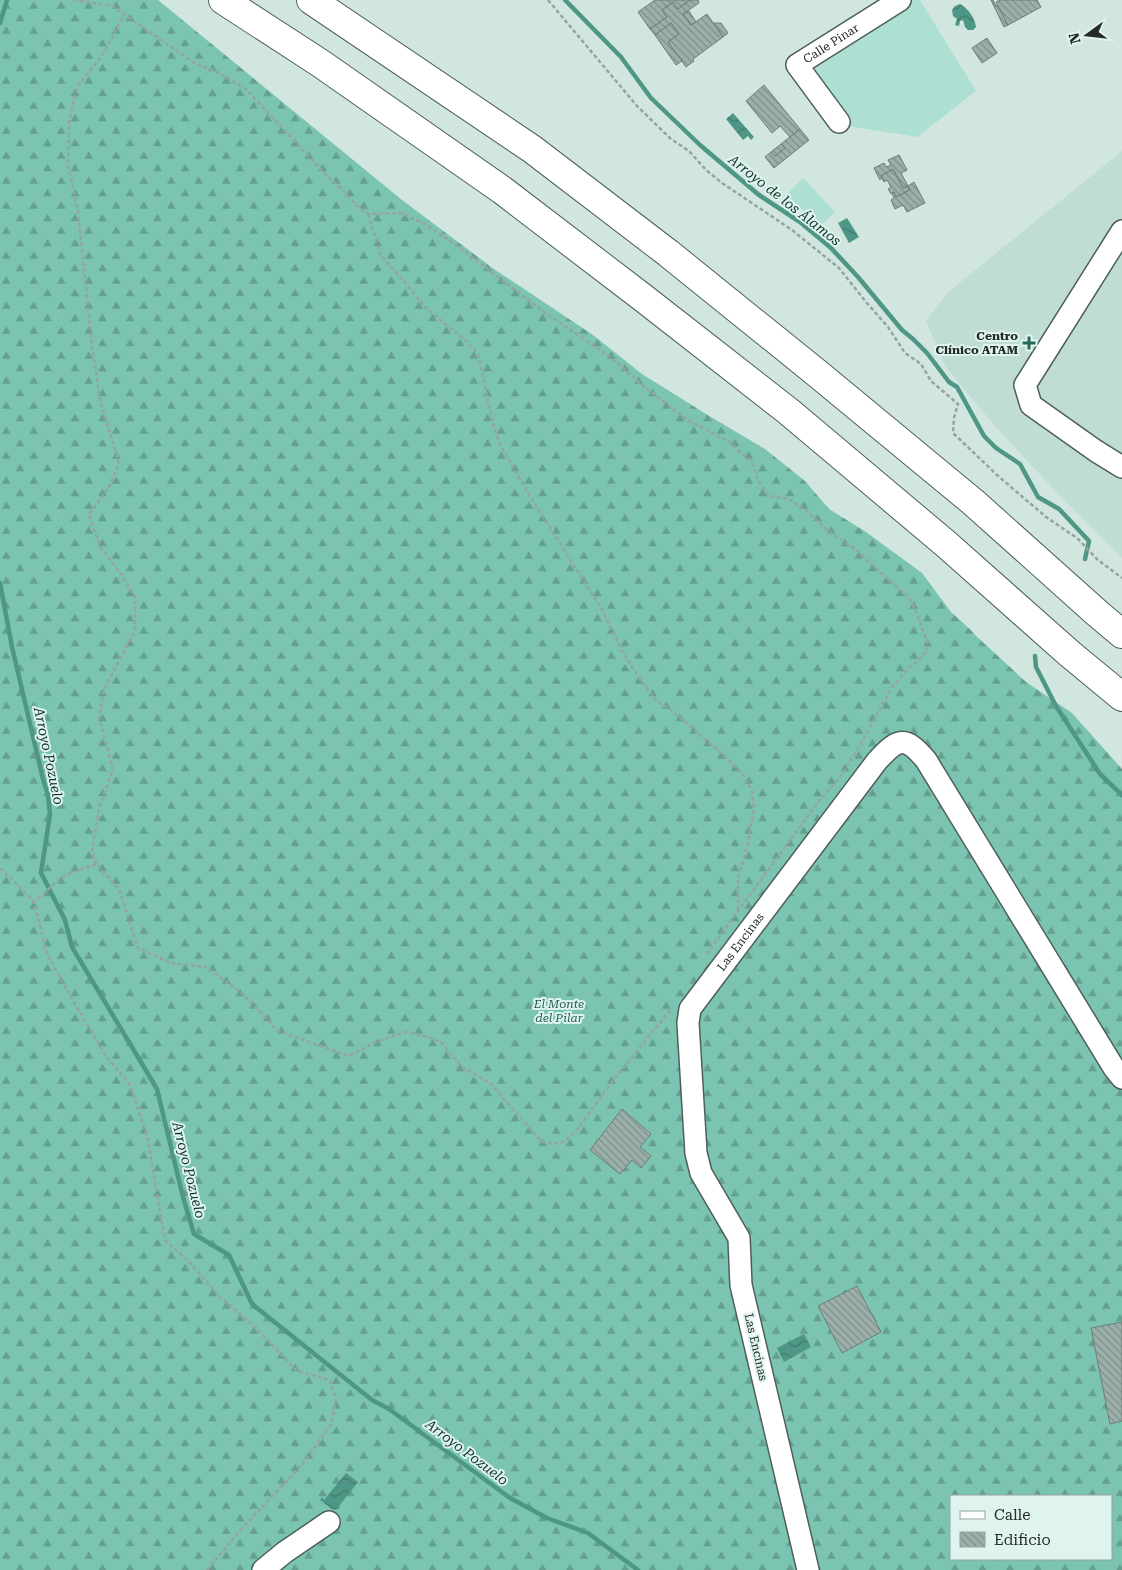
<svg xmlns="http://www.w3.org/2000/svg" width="1122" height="1570" viewBox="0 0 1122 1570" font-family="'Roboto Serif',serif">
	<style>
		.built { fill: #c0ddd4 }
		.grass { fill: #ade0d2 }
		.forest { fill: url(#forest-firs); fill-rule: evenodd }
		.water { fill: url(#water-waves) }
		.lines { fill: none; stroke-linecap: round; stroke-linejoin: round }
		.stream { stroke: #4e9685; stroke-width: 4.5 }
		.building { fill: url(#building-back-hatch); stroke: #6c7e78 }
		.minor-casing { stroke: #4e5f5a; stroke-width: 24 }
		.highway-casing { stroke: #4e5f5a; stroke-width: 30 }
		.path { stroke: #95a4a0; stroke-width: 2.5; stroke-dasharray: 4 2.5; stroke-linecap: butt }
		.minor { stroke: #fff; stroke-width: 21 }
		.highway { stroke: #fff; stroke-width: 28 }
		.poi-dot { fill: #276a5c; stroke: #dff4ee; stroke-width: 2 }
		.labels { text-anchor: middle; stroke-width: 4; stroke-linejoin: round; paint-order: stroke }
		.street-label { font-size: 12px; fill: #242b29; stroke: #dff4ee }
		.poi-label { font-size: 12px; font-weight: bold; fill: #242b29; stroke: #dff4ee; text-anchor: end }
		.park-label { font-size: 12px; font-style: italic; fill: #245e51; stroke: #dff4ee }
		.water-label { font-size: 14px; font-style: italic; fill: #10332c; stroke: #dff4ee }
	</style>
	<defs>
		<pattern id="forest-firs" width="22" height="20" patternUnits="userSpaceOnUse" patternTransform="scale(1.25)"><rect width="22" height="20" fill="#7bc4b1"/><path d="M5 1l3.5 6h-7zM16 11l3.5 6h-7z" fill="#659f90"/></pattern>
		<pattern id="water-waves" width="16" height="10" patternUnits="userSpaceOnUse" patternTransform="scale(1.25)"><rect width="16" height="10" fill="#4e9685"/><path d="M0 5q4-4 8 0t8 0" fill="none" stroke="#417b6d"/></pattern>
		<pattern id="building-back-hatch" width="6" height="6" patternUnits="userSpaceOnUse" patternTransform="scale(1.25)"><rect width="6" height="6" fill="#9cb0aa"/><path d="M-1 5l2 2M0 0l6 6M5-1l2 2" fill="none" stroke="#7f8f8a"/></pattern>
	</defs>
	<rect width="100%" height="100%" fill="#d2e6e0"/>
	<path class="built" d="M1122,151V558L1062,498L993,424L945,366L926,321L947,293Z"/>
	<g class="grass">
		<path d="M911,0H920L976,91L917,137L848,126L810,75L811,64Z"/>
		<path d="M803,178L835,212L819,227L787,194Z"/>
	</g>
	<path class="forest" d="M0,0H158L402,200L494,269L593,335L642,374L706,414L765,449L805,481L829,509L866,532L922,573L951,612L973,632L974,634L1026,682L1072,713L1122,769V1570H0ZM951,1496H1111V1559H951Z"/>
	<g class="water">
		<path d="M960,4C968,8 975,18 976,27L973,30H968L965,27L963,20L960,21L959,26L955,25L957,19L953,16L952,10L955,6Z"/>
		<path d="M733,113L754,137L751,140L748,136L743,140L726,119Z"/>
		<path d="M847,218L859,237L849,243L838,223Z"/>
		<path d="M804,1334L811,1347L784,1362L777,1348Z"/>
		<path d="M346,1473L358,1482L336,1510L334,1509L333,1510L320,1500L322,1497L324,1500Z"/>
	</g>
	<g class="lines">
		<g class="stream">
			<path d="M565,0L621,57L651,98L700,145L759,195L800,222L831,248L858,277L902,330L913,339L927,353L949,382L957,387L984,436L996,448L1020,464L1038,497L1059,509L1089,541L1085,559"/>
			<path d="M0,23L7,0"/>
			<path d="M0,583L12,647L43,779L48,795L50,814L41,873L65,920L72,947L157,1089L183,1197L194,1234L229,1255L252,1304L372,1400L389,1409L510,1498L547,1518L588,1533L638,1570"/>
			<path d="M1035,656L1036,667L1056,706L1100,774L1122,795"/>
		</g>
	</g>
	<g class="building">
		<path d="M655,0H690L678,9L673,2L662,10L667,17L650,29L638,12Z"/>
		<path d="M690,0H698L699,3L683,14L691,25L707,14L723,37L693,59L694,61L686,67L668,42L679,34L671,23L655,35L650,29L667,17L662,10L673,2L678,9Z"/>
		<path d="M991,0H993L996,6L998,5L1008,25L1004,27Z"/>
		<path d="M1000,0H1037L1041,7L1008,25L996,2Z"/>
		<path d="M689,11L696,22L691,25L683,14Z"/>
		<path d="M671,23L679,34L668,42L682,61L676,65L655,35Z"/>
		<path d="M714,23H721L728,33L723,37Z"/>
		<path d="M987,38L997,53L982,63L972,48Z"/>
		<path d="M764,85L800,129L790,137L780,126L772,133L746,101Z"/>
		<path d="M800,129L809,140L774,168L765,157L771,152L775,156L785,148L781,144Z"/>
		<path d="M781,144L785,148L775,156L771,152Z"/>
		<path d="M899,155L907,170L901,173L908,186L903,188L893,169L881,176L882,178L880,180L874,168L884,163L886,167L891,165L888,160Z"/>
		<path d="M893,169L903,188L908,186L910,190L896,197L894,192L891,194L888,189L891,187L887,180L884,182L881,176Z"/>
		<path d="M914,182L925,203L907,212L903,205L895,209L891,200L894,198L892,193L894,192L896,197L910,190L908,186Z"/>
		<path d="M622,1109L651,1134L640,1147L651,1156L641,1168L632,1160L620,1174L590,1150Z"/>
		<path d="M857,1286L881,1332L842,1353L818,1306Z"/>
		<path d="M1122,1322V1421L1110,1424L1091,1328Z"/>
	</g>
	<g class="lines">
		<g class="minor-casing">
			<g id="minor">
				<path id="s1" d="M839,122L797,65L900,0"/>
				<path d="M1122,231L1025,385L1031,405L1096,451L1122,467"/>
				<path d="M263,1570L285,1552L329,1522"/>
				<path id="s2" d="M808,1570L741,1285L739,1238L701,1173L696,1153L688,1023L690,1009L877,761C898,738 905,735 926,760L1114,1068L1122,1078"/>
			</g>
		</g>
		<g class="highway-casing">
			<g id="highway">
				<path d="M223,0L320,63L502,190L642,297L788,411L946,544L1070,654L1122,697"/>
				<path d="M311,0L532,149L668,253L818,374L973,502L1097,613L1122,634"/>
			</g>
		</g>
		<g class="path">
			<path d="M73,0L112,6L196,64L215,71L246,89L325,174L341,188L356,205L368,214L401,213L425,224L467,253L541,310L609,356L642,385L686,419L730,442L743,455L751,460L758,480L768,496L789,499L809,513L827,530L855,549L900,590L909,598L915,609L928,644L926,653L907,670L892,687L860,745L841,776L818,802L705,956"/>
			<path d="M548,0L637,106L671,139L689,151L706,170L722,183L792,230L839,268L866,302L888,327L905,353L921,364L931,381L958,404L954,418L953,433L997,475L1046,517L1077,538L1098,560L1122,578"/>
			<path d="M368,214L381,256L398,274L425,307L466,341L478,354L493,424L500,444L528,493L601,608L623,653L640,679L657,701L671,710L731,762L744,776L752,791L754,806L748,843L738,878V909"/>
			<path d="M96,864L92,851L99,808L113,770L99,718L104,689L135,631V597L121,574L100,546L89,515L109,487L119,463L100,400L92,345L78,212L68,164L69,122L77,87L103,54L124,15"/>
			<path d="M0,868L30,897L35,906L47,953L65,987L106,1056L131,1086L148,1141L165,1240L190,1263L220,1297L253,1325L297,1371L330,1380L336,1399L332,1423L302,1465L243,1527L207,1570"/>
			<path d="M33,903L63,876L96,864L119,889L138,948L171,963L206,967L243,994L278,1031L349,1056L376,1042L405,1032L429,1037L441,1042L462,1067L490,1083L541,1141L552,1144L564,1142L576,1131L612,1082L671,1009"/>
		</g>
		<use href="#minor" class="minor"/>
		<use href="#highway" class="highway"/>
	</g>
	<path class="poi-dot" d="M1026.5 335.5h5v5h5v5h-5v5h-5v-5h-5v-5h5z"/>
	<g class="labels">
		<g class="street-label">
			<text dy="4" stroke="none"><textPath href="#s1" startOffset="111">Calle Pinar</textPath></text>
			<text dy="4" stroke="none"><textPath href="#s2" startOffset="664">Las Encinas</textPath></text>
			<text transform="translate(756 1347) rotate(77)" y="4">Las Encinas</text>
		</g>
		<g class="poi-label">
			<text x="1018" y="340">Centro<tspan x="1018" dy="14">Clínico ATAM</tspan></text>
		</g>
		<g class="park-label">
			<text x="559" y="1008">El Monte<tspan x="559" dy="14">del Pilar</tspan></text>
		</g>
		<g class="water-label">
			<text transform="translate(785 200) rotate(38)" y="5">Arroyo de los Álamos</text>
			<text transform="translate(49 756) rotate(78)" y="5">Arroyo Pozuelo</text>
			<text transform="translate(189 1170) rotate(76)" y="5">Arroyo Pozuelo</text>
			<text transform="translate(467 1452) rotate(37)" y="5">Arroyo Pozuelo</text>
		</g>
	</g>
	<rect x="950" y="1495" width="162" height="65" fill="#dff4ee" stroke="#94a49f"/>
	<rect x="960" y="1511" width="25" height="8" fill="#ffffff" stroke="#94a49f"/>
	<text x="994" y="1520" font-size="15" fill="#242b29">Calle</text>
	<rect x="960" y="1532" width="25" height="15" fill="url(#building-back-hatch)" stroke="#94a49f"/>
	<text x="994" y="1545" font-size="15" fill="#242b29">Edificio</text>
	<g transform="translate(1087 35) rotate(255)" stroke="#dff4ee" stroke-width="4" paint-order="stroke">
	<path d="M0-4L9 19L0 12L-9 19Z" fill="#242b29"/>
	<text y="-8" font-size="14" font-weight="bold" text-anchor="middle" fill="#242b29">N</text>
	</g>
</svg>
